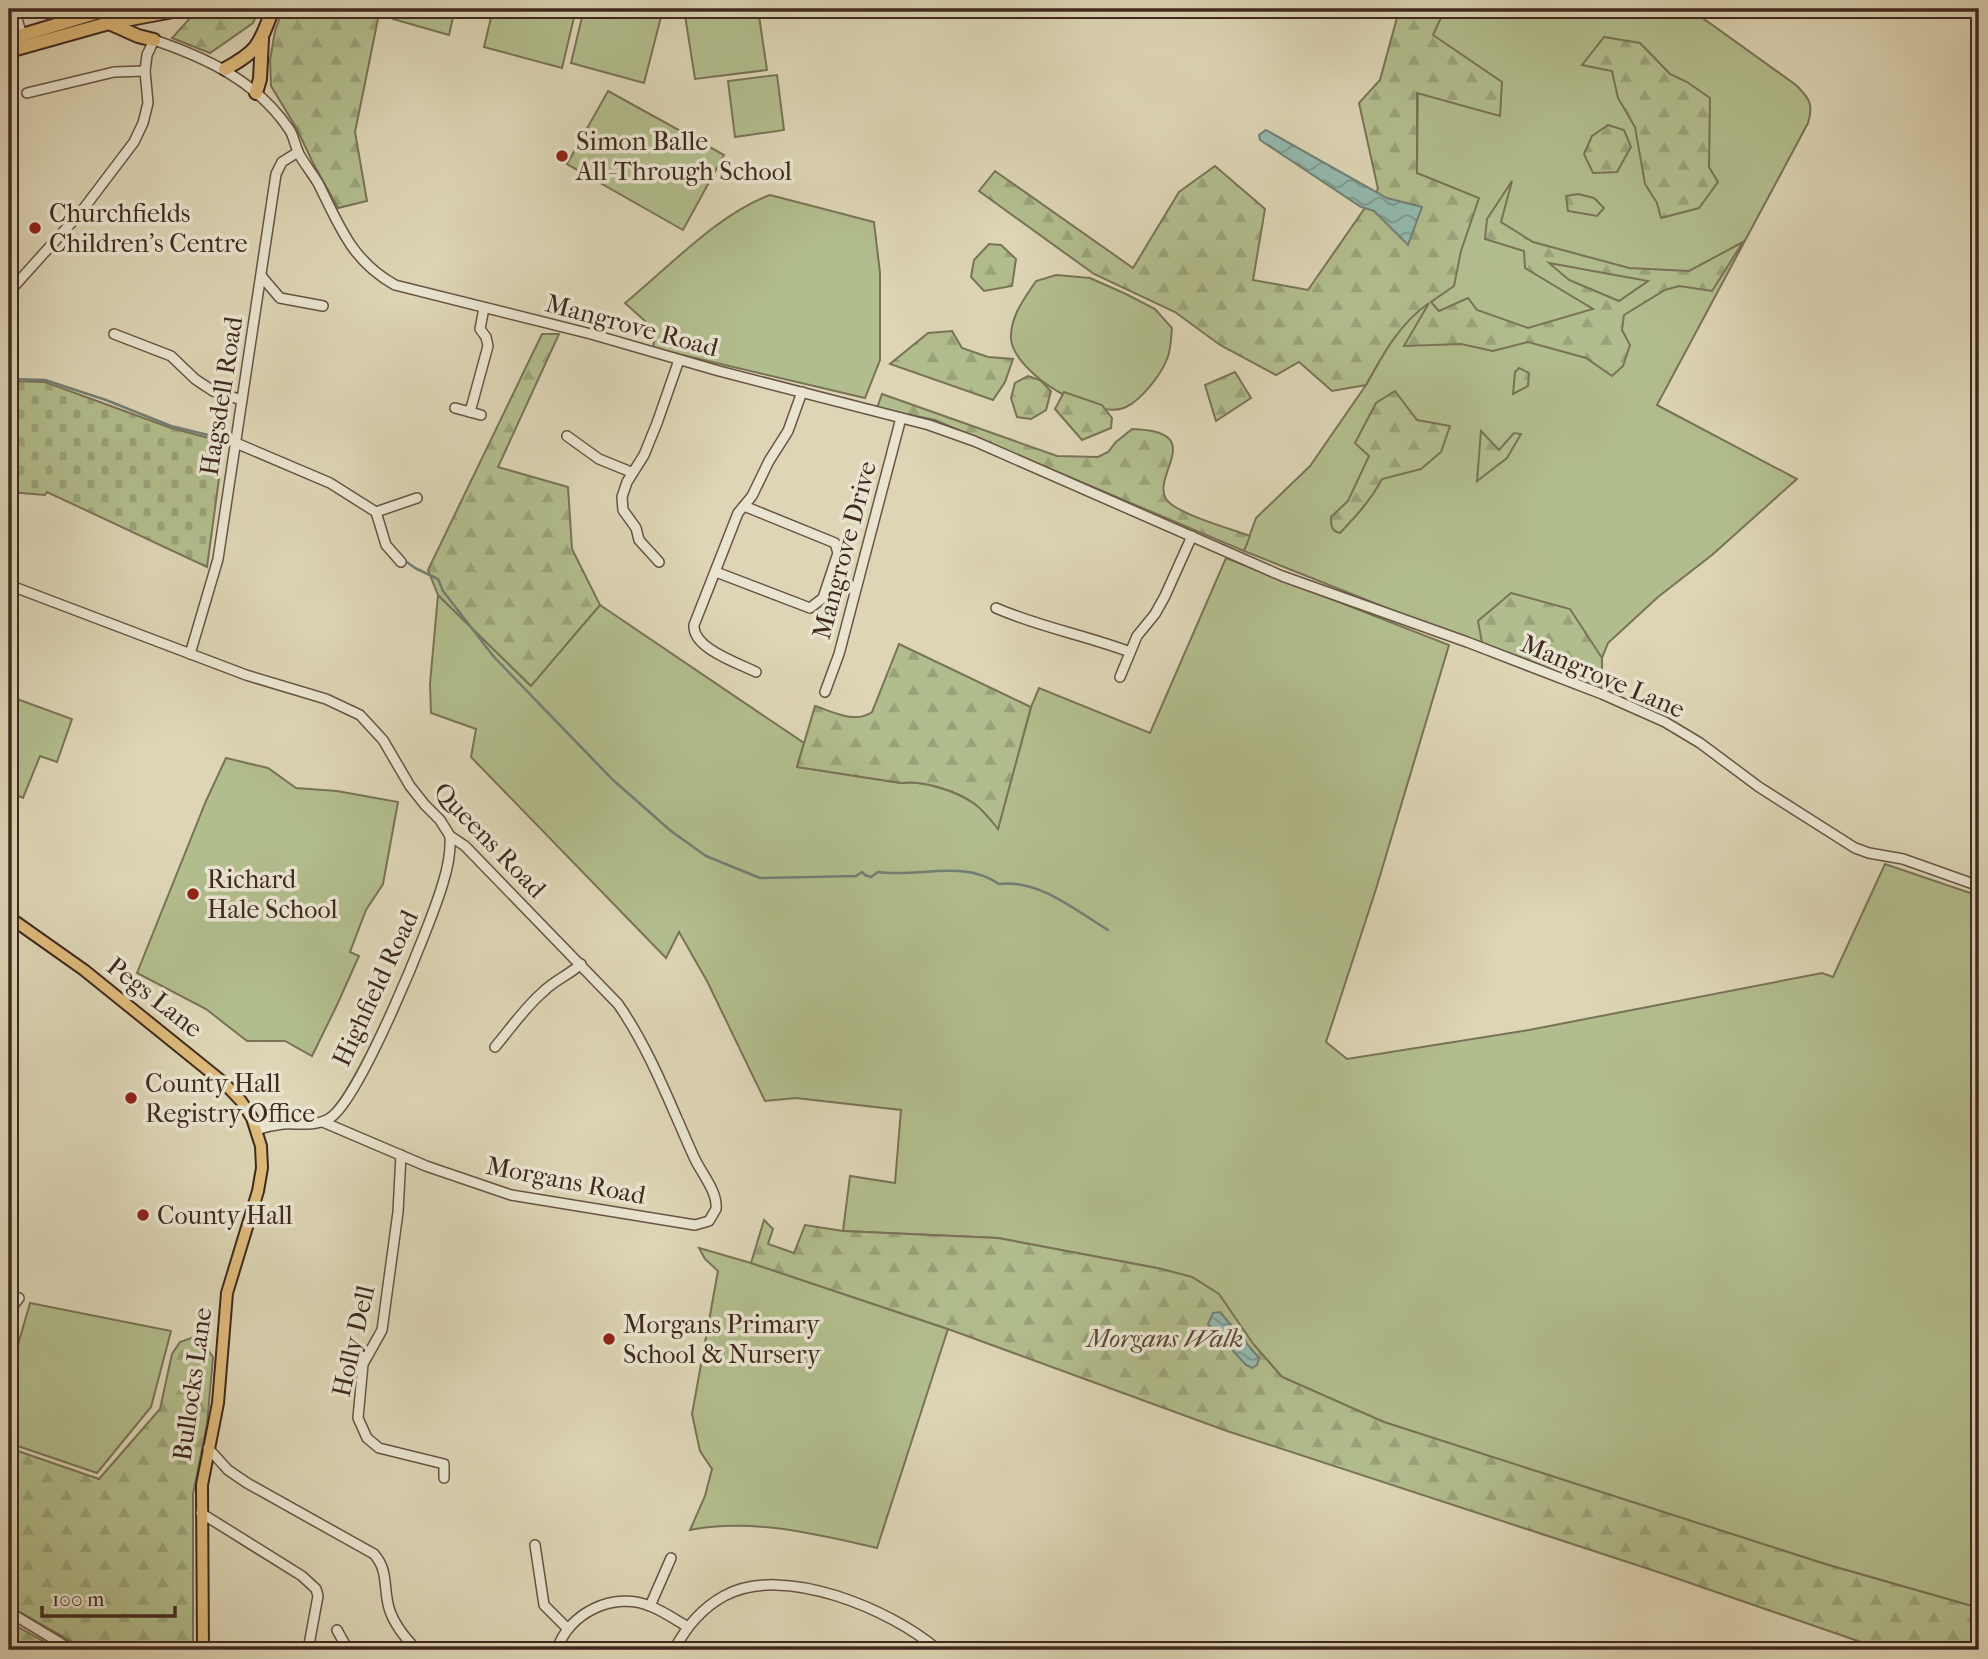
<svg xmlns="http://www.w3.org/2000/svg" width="1988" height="1659" viewBox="0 0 1988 1659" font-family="'IM FELL French Canon',serif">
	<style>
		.green { fill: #b2bd8d; stroke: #797356; stroke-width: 2 }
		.forest { fill: url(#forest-firs); stroke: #797356; stroke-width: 2; fill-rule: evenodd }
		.cemetery { fill: url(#cemetery-stones); stroke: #797356; stroke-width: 2 }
		.water { fill: url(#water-waves); stroke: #727f75; stroke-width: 2 }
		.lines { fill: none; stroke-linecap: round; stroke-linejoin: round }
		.stream { stroke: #727f75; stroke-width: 2.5 }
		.minor-casing { stroke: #675444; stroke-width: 12 }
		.major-casing { stroke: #40291f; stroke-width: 14 }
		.highway-casing { stroke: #40291f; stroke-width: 16 }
		.minor { stroke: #e9e4cf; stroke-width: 9 }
		.major { stroke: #deba7a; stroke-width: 10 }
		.highway { stroke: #deba7a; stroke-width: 12 }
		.poi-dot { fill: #8f2418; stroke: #e9e4cf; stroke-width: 2.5 }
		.labels { text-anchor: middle; stroke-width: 7; stroke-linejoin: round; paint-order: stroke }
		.poi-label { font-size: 26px; fill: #40291f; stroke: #e9e4cf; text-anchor: start }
		.street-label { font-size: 26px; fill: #40291f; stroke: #e9e4cf }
		.park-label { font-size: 26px; font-style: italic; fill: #574735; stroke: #e9e4cf }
	</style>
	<defs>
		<pattern id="forest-firs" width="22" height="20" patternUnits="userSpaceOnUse" patternTransform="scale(1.75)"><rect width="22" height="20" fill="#b2bd8d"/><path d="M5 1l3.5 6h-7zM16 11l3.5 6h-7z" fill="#9aa279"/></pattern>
		<pattern id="cemetery-stones" width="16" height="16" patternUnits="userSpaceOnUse" patternTransform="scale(1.75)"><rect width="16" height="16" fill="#b2bd8d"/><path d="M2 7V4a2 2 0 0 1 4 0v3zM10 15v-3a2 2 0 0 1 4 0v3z" fill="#9aa279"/></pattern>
		<pattern id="water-waves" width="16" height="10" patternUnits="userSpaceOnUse" patternTransform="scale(1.75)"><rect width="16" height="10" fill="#93b9ae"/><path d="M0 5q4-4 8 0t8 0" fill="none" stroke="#79968d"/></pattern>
	</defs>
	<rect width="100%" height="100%" fill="#ddd5b5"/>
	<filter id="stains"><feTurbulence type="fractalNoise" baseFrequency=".00286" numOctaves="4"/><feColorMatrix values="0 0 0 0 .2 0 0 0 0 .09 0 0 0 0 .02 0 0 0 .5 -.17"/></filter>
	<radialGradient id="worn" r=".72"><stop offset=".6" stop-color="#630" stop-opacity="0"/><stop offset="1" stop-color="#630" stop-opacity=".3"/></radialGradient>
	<g class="green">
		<path d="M395,9H455L449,35L393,19Z"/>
		<path d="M493,9H576L562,68L484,47Z"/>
		<path d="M584,9H663L644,83L571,63Z"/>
		<path d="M684,9H758L767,70L695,79Z"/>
		<path d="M1445,9H1690L1796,85C1809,98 1814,104 1808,123L1657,405L1797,479L1712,555L1658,597L1608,643L1602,658V694L1244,551L1256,518L1310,466L1366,385L1390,342L1417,173L1418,74L1430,38Z"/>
		<path d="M777,75L784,130L735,137L728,81Z"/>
		<path d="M608,91L724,155L683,230L567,164Z"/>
		<path d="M770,195L874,222L880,273V360L865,398L653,348L655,335L642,324L645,321L625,303C669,267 718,214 770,195Z"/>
		<path d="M1056,275L1090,278L1126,294L1155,309L1172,328C1171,337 1171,350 1167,359C1161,375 1141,400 1126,407C1094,422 1014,373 1011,339C1010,316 1025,298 1036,281Z"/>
		<path d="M1226,558L1449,645L1376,889L1326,1042L1347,1059L1529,1030L1822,973L1833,977L1885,864L1979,896V1608L1825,1564L1383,1422L1282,1377L1254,1345L1162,1269L998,1238L843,1231L850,1176L895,1183L901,1110L796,1098L765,1101L707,981L679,932L666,958L471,757L476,729L431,713L430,684L438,595L530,685L600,605L804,743L797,767L901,783C923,780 956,791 975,804C984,811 990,820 998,828L1031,707L1039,688L1150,733Z"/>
		<path d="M17,699L72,719L57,762L40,756L23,798L9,792V721Z"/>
		<path d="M226,758L268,768L296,788L337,791L398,802L383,884L366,910L350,952L359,956L337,1005L312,1056L285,1041H247L206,1009L137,973L206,801Z"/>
		<path d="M699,1248L751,1263L948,1329L877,1548C816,1534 753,1518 690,1530L705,1496L712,1469L700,1451L692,1414L718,1271L705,1259Z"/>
		<path d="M30,1303L171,1331L151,1407L97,1473L9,1443V1376Z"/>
	</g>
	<g class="forest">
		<path d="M216,9H259L253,23L210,53L172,38L190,18Z"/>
		<path d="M283,9H380L355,132L367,201L338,208L313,163L297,129L271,86L270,60L275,31Z"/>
		<path d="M1445,9L1433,35L1502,82L1500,116L1417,93V173L1479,198L1461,251L1454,286L1431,302L1439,311L1468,298L1477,310L1528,328L1593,309L1525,268L1524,251L1485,239L1487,219L1512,181L1501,222L1533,242L1629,268L1689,271L1743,242L1712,291L1679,286L1665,290L1624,315L1622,330L1630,345L1623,366L1612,376L1586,358L1528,342L1493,351L1461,344L1404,346L1429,303C1400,323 1383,354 1366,385L1332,391L1299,362L1276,375L1220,345L1175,312L1094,274L979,191L995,171L1133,268L1179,192L1215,166L1265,209L1253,280L1308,290L1378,189L1359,103L1380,80L1398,14ZM1549,263L1648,281L1619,301L1569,280Z"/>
		<path d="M1604,37L1640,43L1670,74L1687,82L1710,98L1709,167L1718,182L1699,208L1661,218L1657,203L1645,184L1635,127L1618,98L1612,71L1582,65Z"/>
		<path d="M1608,125L1624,130L1631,147L1617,172L1593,173L1584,154L1592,136Z"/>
		<path d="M1578,194L1594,198L1604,208L1597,216L1568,211L1566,196Z"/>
		<path d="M989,244L1001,245L1016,259L1012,286L984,291L971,277L974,260Z"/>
		<path d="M952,331L962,348L988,357L1013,359L1005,382L993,400L890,364L928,333Z"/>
		<path d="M542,334H559L498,467L568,487L572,549L600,605L531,686L438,595L428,570Z"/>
		<path d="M1519,368L1529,373L1528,386L1513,394L1515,372Z"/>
		<path d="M1235,372L1251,398L1216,421L1205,385Z"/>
		<path d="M1028,376L1040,380L1051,391L1046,410L1031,419L1017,417L1011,398L1015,383Z"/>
		<path d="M1395,391L1417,420L1450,426L1441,452L1421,469L1382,479C1371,500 1356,516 1340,533C1331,531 1331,525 1331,517L1348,501L1369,456L1355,443L1376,403Z"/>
		<path d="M1064,392L1102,405L1112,418L1111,428L1082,440L1055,409Z"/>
		<path d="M882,394L1057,456L1098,457L1108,452L1116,442L1132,429C1209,431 1151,475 1166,499C1176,514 1232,529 1250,536L1244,551L935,420L877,408Z"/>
		<path d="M1481,431L1499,450L1514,433L1521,434L1507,458L1477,481Z"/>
		<path d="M1511,593L1570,609L1602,658V690L1483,648L1478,621Z"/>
		<path d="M899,644L1031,707L998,829C991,820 984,811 975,804C957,791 923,780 901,783L797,767L815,706C833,712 855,724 872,712Z"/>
		<path d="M764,1220L773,1229L768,1244L794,1253L805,1225L843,1231L998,1238L1162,1269L1192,1277L1219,1294L1254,1345L1282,1377L1384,1422L1825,1564L1979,1608V1650H1884L1661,1573L1227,1431L948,1329L751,1263Z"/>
		<path d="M194,1337L204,1344L213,1357L207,1424L193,1494V1650H87L9,1606V1448L99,1479L160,1409L172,1354L180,1342Z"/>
		<path d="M9,1622L59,1650H16L9,1630Z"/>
	</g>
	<path class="cemetery" d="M9,381L45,382L171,428L224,442L207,567L47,492L45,495L9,492Z"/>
	<g class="water">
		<path d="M1266,130L1387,198L1422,207L1408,245L1374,211L1361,207L1260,140L1259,135Z"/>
		<path d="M1220,1312L1259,1358L1257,1365L1252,1368L1246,1365L1208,1324L1213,1313Z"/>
	</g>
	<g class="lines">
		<g class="stream">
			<path d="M9,379L45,380L106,400L171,426L216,437"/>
			<path d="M404,560L415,568L438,579L443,591L494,657L613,780L671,831L706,856L760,878L856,876L862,872L865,875L871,877L878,872C918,878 963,859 999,884C1039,879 1075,910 1108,930"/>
		</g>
		<g class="minor-casing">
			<g id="minor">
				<path d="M9,9L17,19L22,35"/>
				<path d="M27,93L114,72L145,71"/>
				<path d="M262,277L280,298L323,306"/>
				<path d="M9,292L81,212L134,142L143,123L148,103L145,71L147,55L154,40C207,58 256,81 289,129C294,136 295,146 299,154C305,165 313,174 319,185C340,227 352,261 395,285L591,334L719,371L929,425L974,441L1282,576L1467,642L1602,694L1665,722L1700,743L1759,787L1855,848L1869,853L1903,859L1979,886"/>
				<path d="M114,334L171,356L195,379L213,391L242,400"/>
				<path d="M455,408L481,415"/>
				<path d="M470,412L488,346L486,337L480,329L484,308"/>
				<path d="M567,436L599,459L631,472"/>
				<path d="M236,443L330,483L376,512L386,545L401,562"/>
				<path d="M376,512L417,498"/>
				<path d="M659,562L639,540L636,528L623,510L622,497L627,482L644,455L657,423L679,360"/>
				<path d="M716,572L810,608L823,598L838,553L835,543L744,506"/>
				<path d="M9,585L246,675L326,699L360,715L383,740L410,786L425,805L440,820L450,836L465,846L618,1004C650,1050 670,1104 693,1155C700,1172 718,1191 716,1209L709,1221L695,1225L511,1195L426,1166L323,1122"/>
				<path d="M996,608C1039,627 1085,635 1130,652"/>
				<path d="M190,654L218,559L276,174L282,162L298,152"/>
				<path d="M756,672C738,663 692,648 694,625L738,513L752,496L769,461L788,431L802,392"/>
				<path d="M1120,677L1137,636L1155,614L1165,596L1192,536"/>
				<path d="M825,692L839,654L901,418"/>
				<path d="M495,1047C511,1028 525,1007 544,991C555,980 569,975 581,964"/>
				<path d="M256,1130C265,1127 274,1125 283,1124C298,1123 316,1127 330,1118C360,1099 431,924 443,883C448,867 451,852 450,836"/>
				<path d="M401,1155L398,1212L382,1330L363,1364L358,1418L367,1438L379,1448L444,1464V1478"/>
				<path d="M9,1311L19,1298"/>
				<path d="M208,1448L228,1470L247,1483L374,1554C389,1571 383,1588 389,1608C394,1625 405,1638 417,1650"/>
				<path d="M201,1513L302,1576L316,1589L318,1596L308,1650"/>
				<path d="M535,1545L544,1605L568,1629"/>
				<path d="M650,1606L671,1558"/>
				<path d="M9,1612L72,1650"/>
				<path d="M337,1630L348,1650"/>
				<path d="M557,1650C568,1613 614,1591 650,1606C663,1611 676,1620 688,1627"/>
				<path d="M674,1650C685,1629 702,1608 724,1596C783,1563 892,1610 938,1650"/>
			</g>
		</g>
		<g class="major-casing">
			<path id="major" d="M9,917L84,970L224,1083L241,1101L252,1118L261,1146L262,1168L258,1191L227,1293L218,1403L202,1485L203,1650"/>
		</g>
		<g class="highway-casing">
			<g id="highway">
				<path d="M109,23L138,36L154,40"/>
				<path d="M9,39L109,9"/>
				<path d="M9,51L109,23L184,9"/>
				<path d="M225,69C260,50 259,44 273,9"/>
				<path d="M256,93L260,79L262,39"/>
			</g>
		</g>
		<use href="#minor" class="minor"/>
		<use href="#major" class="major"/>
		<use href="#highway" class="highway"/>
	</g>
	<g class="poi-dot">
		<circle cx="562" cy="156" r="7"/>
		<circle cx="35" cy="228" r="7"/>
		<circle cx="193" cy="894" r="7"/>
		<circle cx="131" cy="1098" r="7"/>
		<circle cx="143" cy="1215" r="7"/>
		<circle cx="609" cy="1339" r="7"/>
	</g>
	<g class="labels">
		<g class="poi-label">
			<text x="576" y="150">Simon Balle<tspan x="576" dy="30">All-Through School</tspan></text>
			<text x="49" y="222">Churchfields<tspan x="49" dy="30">Children’s Centre</tspan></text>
			<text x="207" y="888">Richard<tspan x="207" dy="30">Hale School</tspan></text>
			<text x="145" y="1092">County Hall<tspan x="145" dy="30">Registry Office</tspan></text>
			<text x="157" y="1224">County Hall</text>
			<text x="623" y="1333">Morgans Primary<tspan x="623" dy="30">School &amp; Nursery</tspan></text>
		</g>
		<g class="street-label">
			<text transform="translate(632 325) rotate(15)" y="9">Mangrove Road</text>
			<text transform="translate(221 396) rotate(-81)" y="9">Hagsdell Road</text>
			<text transform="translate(844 550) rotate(-75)" y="9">Mangrove Drive</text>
			<text transform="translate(1603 676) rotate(23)" y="9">Mangrove Lane</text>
			<text transform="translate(490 840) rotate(46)" y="9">Queens Road</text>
			<text transform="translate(375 988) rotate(-65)" y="9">Highfield Road</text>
			<text transform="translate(155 997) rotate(38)" y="9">Pegs Lane</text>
			<text transform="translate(566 1180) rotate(11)" y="9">Morgans Road</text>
			<text transform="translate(353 1341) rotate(-77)" y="9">Holly Dell</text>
			<text transform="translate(192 1384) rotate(-82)" y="9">Bullocks Lane</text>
		</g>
		<g class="park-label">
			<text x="1165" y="1347">Morgans Walk</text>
		</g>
	</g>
	<rect width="1988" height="1659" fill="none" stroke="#ddd5b5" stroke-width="35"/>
	<rect x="10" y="10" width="1967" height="1638" fill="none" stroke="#40291f" stroke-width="3.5"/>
	<rect x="18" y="18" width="1953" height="1624" fill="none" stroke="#40291f" stroke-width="2"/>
	<path d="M42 1606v10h133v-10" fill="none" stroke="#40291f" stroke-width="3.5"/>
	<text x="52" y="1606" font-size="21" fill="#40291f" stroke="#e9e4cf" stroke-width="5" paint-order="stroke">100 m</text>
	<rect width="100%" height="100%" filter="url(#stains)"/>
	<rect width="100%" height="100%" fill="url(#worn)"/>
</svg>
